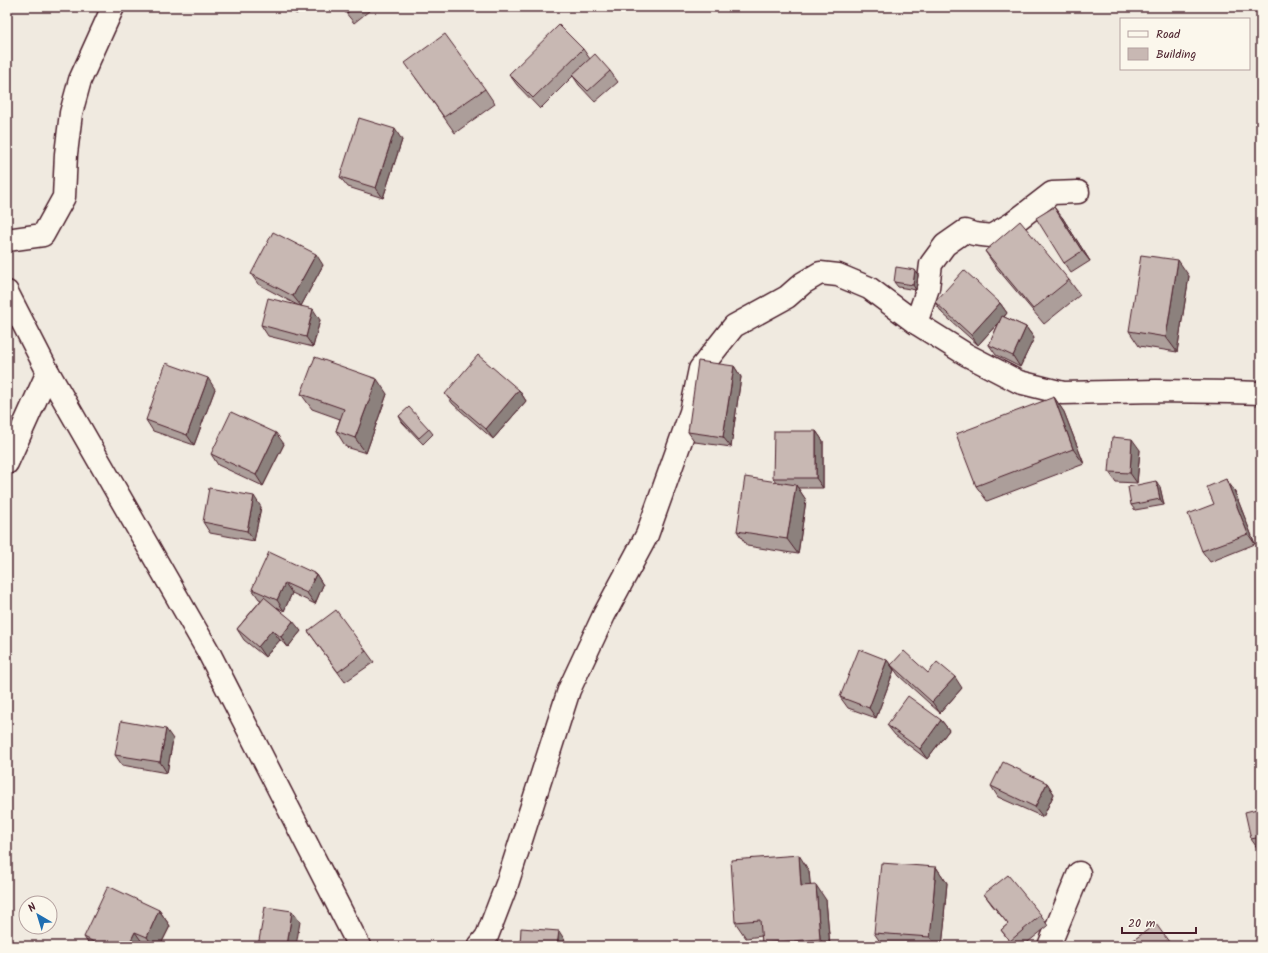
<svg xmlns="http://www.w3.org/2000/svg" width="1268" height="953" viewBox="0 0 1268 953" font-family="Kalam,sans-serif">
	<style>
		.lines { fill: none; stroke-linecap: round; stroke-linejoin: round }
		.minor-casing { stroke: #4a1f2b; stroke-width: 25 }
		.minor { stroke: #fbf7ec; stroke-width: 22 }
		.wall { fill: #ac9e9a; stroke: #4a1f2b }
		.shaded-wall { fill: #8c817d; stroke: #4a1f2b }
		.building { fill: #c8b8b3; stroke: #4a1f2b }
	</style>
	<rect width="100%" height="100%" fill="#f0eae0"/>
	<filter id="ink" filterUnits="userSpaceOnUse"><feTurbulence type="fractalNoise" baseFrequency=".025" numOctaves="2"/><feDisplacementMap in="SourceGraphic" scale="8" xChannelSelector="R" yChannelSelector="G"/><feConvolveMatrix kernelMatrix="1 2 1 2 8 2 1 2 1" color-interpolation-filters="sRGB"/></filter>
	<g filter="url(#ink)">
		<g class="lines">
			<g class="minor-casing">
				<g id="minor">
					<path d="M7,240L43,235L64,197L66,154L71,113L80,80L113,7"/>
					<path d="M7,292L48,372L208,651L359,946"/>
					<path d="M916,323L967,355L1019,382L1063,393L1156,391L1230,392L1261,393"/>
					<path d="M7,463L48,372"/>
					<path d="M479,946L487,936L507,884L569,690L604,615L647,535L691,412L700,369L734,326L787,297L803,283L820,273L838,275L869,288L916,323L928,288L931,264L945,245L965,231L974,234L991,236L1013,223L1052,193L1078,192"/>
					<path d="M1049,946L1079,873"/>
				</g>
			</g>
			<use href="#minor" class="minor"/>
		</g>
		<g class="wall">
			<path d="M291,7H305L296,14Z"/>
			<path d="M341,7H374L354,23Z"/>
			<path d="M583,49L590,59L610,71L618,82L595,102L579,85L573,76L540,109L517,85L509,74Z"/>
			<path d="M416,78L485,89L495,104L455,133Z"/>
			<path d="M402,140L383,198L348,187L340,177Z"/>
			<path d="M1062,217L1090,261L1071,273L1064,263Z"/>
			<path d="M985,251L1069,280L1080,295L1044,324L995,266Z"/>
			<path d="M323,265L301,306L320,320L313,347L268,336L261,325L299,306L258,284L251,274Z"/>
			<path d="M918,275L916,290L898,287L894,282Z"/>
			<path d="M1189,276L1177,352L1139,346L1129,331Z"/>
			<path d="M1261,294V330L1257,324Z"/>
			<path d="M935,302L1000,303L1007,313L1004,317L1026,327L1034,338L1020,367L996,355L989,345L999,322L978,345L942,313Z"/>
			<path d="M734,366L741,377L731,447L695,442L688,432Z"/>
			<path d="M215,389L194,445L153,431L146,420Z"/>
			<path d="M519,390L526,401L493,439L453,404L445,394Z"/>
			<path d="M301,394H387L366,453L346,447L336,431L340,419L312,409Z"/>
			<path d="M1054,397L1064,412L1084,464L987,501L976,486Z"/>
			<path d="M399,416L429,429L433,434L423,444L402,422Z"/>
			<path d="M816,431L823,441V488H798L806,500L798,554L747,546L737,531L776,482L773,478Z"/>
			<path d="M284,444L263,486L218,465L211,454Z"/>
			<path d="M1140,450L1137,483L1116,482L1109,472Z"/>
			<path d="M1156,481L1160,487L1164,505L1135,510L1131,505Z"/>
			<path d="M1234,490L1255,544L1210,562L1202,551L1214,504Z"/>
			<path d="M261,507L254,541L210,533L203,522Z"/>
			<path d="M316,574L323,585L315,604L292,593L284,611L277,607L301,631L288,647L280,640L265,657L244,640L237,629L261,600L259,599L252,589Z"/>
			<path d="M308,631L366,651L374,662L345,682Z"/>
			<path d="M887,660L894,670L876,718L848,708L840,697Z"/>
			<path d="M891,665L928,673L962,688L940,713L899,676Z"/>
			<path d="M941,720L949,730L927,759L895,735L887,725Z"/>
			<path d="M173,739L167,773L122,765L115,755Z"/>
			<path d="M1047,783L1054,794L1043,817L998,797L991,786Z"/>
			<path d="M1261,808V849H1258L1251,839Z"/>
			<path d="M936,867L947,883L944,916L945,918L942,946H883L874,933Z"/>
			<path d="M809,871L810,885L826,900L830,946H764L762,943V936L746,938L735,922Z"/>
			<path d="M984,894L1041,915L1048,926L1023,946H1013L1001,930L1008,924L992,905Z"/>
			<path d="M159,910L170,926L160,946H90L84,937Z"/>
		</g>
		<g class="shaded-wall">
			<path d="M395,129L402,140L383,198L376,188Z"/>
			<path d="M1054,207L1062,217L1090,261L1082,251Z"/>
			<path d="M316,254L323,265L301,306L293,296Z"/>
			<path d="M1178,260L1189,276L1177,352L1166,337Z"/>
			<path d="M915,270L918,275L916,290L913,285Z"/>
			<path d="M1000,303L1007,313L978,345L971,335Z"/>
			<path d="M313,309L320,320L313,347L306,337Z"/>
			<path d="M1026,327L1034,338L1020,367L1013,356Z"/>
			<path d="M734,366L741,377L731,447L723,437Z"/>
			<path d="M208,378L215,389L194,445L187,435Z"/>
			<path d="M377,379L387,394L366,453L355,438Z"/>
			<path d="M519,390L526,401L493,439L486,429Z"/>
			<path d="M1054,397L1064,412L1084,464L1073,449Z"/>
			<path d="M816,431L823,441V488L816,478Z"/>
			<path d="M276,433L284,444L263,486L256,475Z"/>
			<path d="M1132,439L1140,450L1137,483L1130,473Z"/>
			<path d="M1226,479L1234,490L1255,544L1248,534Z"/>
			<path d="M1156,481L1160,487L1164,505L1160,499Z"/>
			<path d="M796,485L806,500L798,554L787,539Z"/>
			<path d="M254,496L261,507L254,541L247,531Z"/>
			<path d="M316,574L323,585L315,604L307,593Z"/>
			<path d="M285,583L292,593L284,611L277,600Z"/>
			<path d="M293,621L301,631L288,647L281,637Z"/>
			<path d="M272,630L280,640L265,657L258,647Z"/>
			<path d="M887,660L894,670L876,718L869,708Z"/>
			<path d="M955,677L962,688L940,713L932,702Z"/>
			<path d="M941,720L949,730L927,759L920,749Z"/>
			<path d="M166,729L173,739L167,773L160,762Z"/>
			<path d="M1047,783L1054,794L1043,817L1035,807Z"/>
			<path d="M799,855L809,871L812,901L801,886Z"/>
			<path d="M936,867L947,883L944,916L945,918L942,946H936L930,937Z"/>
			<path d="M816,885L826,900L830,946H825L820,939Z"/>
			<path d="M159,910L170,926L160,946H153L147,937Z"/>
			<path d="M292,911L300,922L296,946H287Z"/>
			<path d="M559,931L566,942L565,946H557Z"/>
			<path d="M135,932L145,946H128Z"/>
		</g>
		<g class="building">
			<path d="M342,7H354L347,13Z"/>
			<path d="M559,25L583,49L533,98L509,74Z"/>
			<path d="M445,34L485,89L444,117L405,63Z"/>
			<path d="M595,54L610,71L588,91L572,75Z"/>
			<path d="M359,118L395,129L376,188L340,177Z"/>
			<path d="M1054,207L1082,251L1064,263L1036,218Z"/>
			<path d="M1020,221L1069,280L1033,309L985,251Z"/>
			<path d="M273,232L316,254L293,296L251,274Z"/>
			<path d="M1141,255L1178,260L1166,337L1129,331Z"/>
			<path d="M896,267L915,270L913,285L894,282Z"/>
			<path d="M964,270L1000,303L971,335L935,302Z"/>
			<path d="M1261,294V325L1257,324Z"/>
			<path d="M268,298L313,309L306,337L261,325Z"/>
			<path d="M1002,316L1026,327L1013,356L989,345Z"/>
			<path d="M478,355L519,390L486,429L445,394Z"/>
			<path d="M315,357L377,379L355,438L336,431L344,409L301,394Z"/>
			<path d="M698,361L734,366L723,437L688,432Z"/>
			<path d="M166,363L208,378L187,435L146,420Z"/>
			<path d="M1054,397L1073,449L976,486L956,434Z"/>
			<path d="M409,407L429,429L419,438L399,416Z"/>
			<path d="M231,412L276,433L256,475L211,454Z"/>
			<path d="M774,431H816V478H773Z"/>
			<path d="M1112,437L1132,439L1130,473L1109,472Z"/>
			<path d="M745,477L796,485L787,539L737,531Z"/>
			<path d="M1226,479L1248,534L1202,551L1188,514L1214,504L1207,487Z"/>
			<path d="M1156,481L1160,499L1131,505L1128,487Z"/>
			<path d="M209,488L254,496L247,531L203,522Z"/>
			<path d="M1261,546V554L1257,550Z"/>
			<path d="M269,552L316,574L307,593L285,583L277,600L252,589Z"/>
			<path d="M264,597L293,621L281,637L272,630L258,647L237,629Z"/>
			<path d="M336,610L366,651L338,672L308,631Z"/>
			<path d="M859,649L887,660L869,708L840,697Z"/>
			<path d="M904,651L928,673L937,662L955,677L932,702L891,665Z"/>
			<path d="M908,696L941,720L920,749L887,725Z"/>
			<path d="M121,721L166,729L160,762L115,755Z"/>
			<path d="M1003,762L1047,783L1035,807L991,786Z"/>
			<path d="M1261,808V837L1251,839L1245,812Z"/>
			<path d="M799,855L801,886L816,885L820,939L762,943L760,920L735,922L731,860Z"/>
			<path d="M881,863L936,867L933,902L934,903L930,937L874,933Z"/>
			<path d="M1008,875L1041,915L1010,941L1001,930L1008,924L984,894Z"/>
			<path d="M108,886L159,910L147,937L135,932L128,946H102L84,937Z"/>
			<path d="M265,907L292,911L287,946H258Z"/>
			<path d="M1156,924L1172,946H1125Z"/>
			<path d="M521,928L559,931L557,946H520Z"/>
		</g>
	</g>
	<rect width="1268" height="953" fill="none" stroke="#fbf7ec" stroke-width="24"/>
	<rect x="12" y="12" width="1244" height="929" fill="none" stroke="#4a1f2b" stroke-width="1.5" filter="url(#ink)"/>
	<rect x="1120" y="18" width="130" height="52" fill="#fbf7ec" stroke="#b4a19f"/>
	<rect x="1128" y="31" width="20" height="6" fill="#fbf7ec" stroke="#b4a19f"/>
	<text x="1156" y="38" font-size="12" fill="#4a1f2b">Road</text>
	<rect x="1128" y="48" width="20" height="12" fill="#c8b8b3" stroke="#b4a19f"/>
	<text x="1156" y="58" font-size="12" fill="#4a1f2b">Building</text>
	<g transform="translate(38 915) rotate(322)"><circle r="19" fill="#fbf7ec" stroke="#b4a19f"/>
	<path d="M0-3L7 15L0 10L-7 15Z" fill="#1f6fb2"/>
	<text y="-6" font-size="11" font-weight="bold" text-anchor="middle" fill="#4a1f2b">N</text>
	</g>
	<path d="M1122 927v6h74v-6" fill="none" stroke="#4a1f2b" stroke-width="2"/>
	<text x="1128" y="927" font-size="12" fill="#4a1f2b" stroke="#fbf7ec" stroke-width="3" paint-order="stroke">20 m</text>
</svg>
